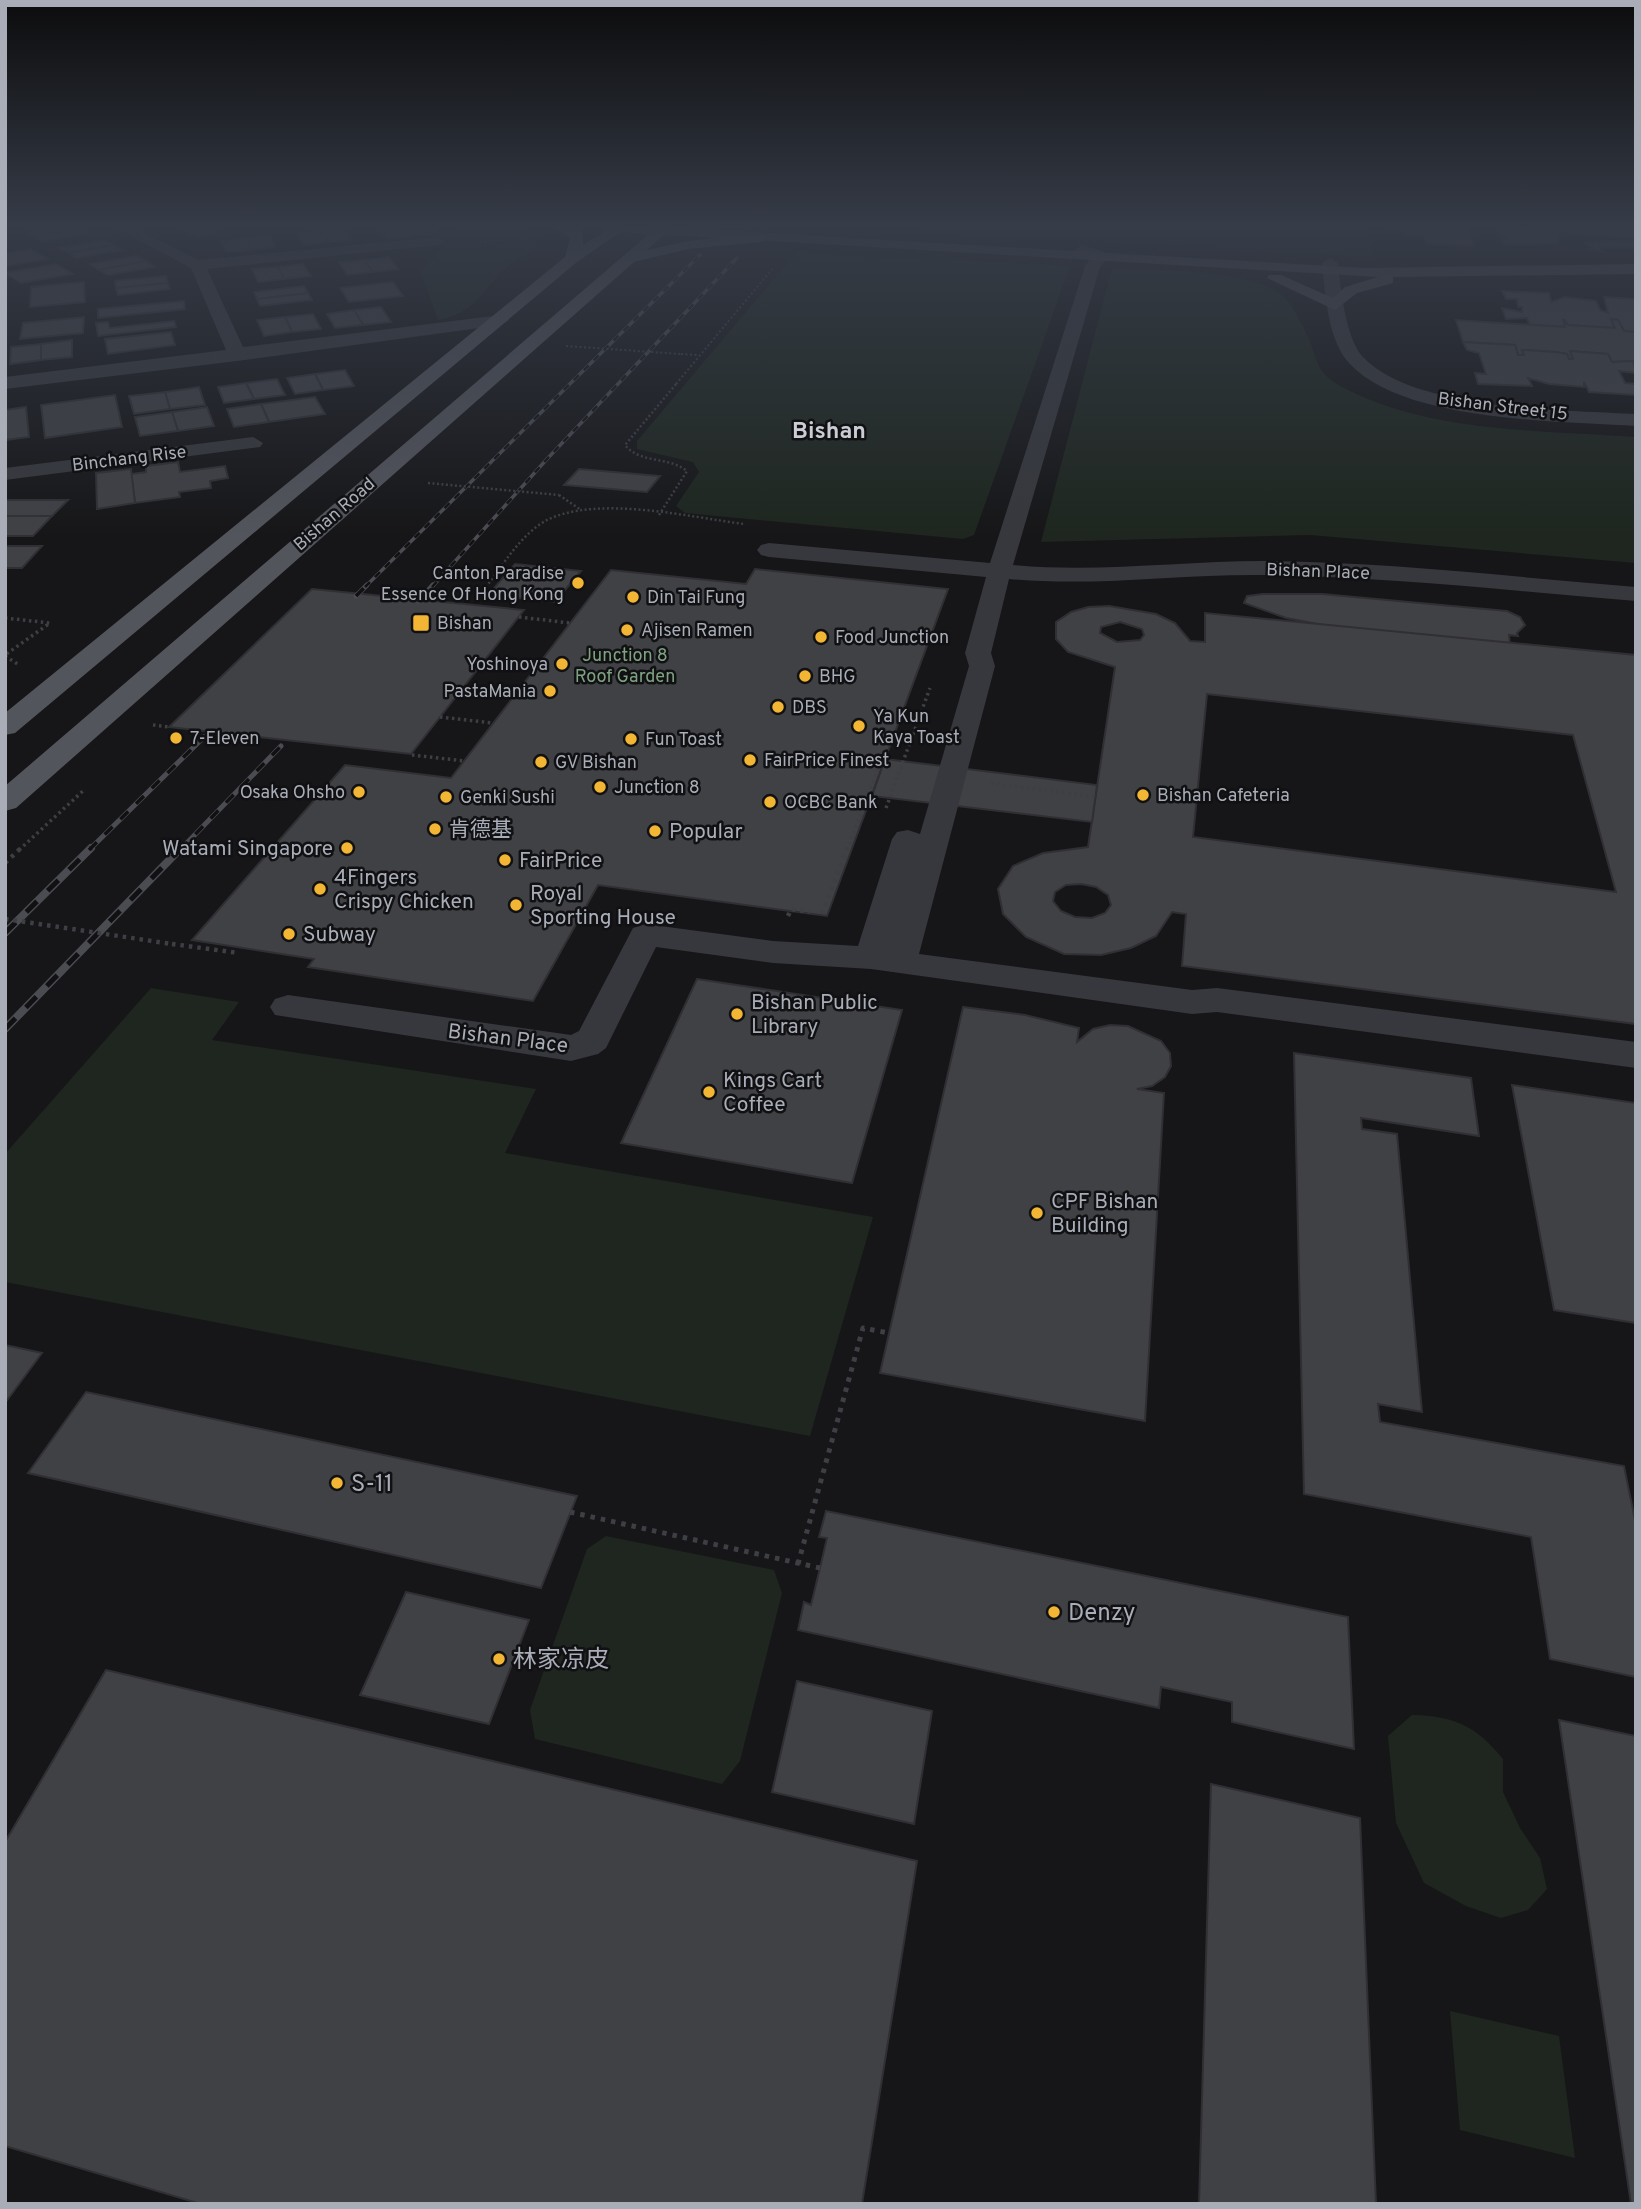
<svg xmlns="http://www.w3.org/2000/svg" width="1641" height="2209" viewBox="0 0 1641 2209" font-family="Overpass,'Noto Sans SC',sans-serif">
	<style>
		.green { fill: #1e261f }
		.building { fill: #404145; stroke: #303034; stroke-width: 2; fill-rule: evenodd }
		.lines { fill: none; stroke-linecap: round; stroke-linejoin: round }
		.path-far4 { stroke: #3d3f44; stroke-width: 2; stroke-dasharray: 2 2.5; stroke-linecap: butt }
		.path-far3 { stroke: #3d3f44; stroke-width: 2.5; stroke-dasharray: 2 2.5; stroke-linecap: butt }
		.path-far2 { stroke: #3d3f44; stroke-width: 3.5; stroke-dasharray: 2.5 3.5; stroke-linecap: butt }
		.path-far1 { stroke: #3d3f44; stroke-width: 4.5; stroke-dasharray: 3.5 5; stroke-linecap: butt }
		.path { stroke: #3d3f44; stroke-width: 5; stroke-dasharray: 4.5 6; stroke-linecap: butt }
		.street { fill: #37383d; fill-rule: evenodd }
		.secondary { fill: #45474d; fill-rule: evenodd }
		.primary { fill: #53555c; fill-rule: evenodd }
		.rail-far2-casing { stroke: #4a4c52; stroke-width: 3.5 }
		.rail-far1-casing { stroke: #4a4c52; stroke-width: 5 }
		.rail-casing { stroke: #4a4c52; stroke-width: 8 }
		.rail-far2 { stroke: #111113; stroke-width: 2.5; stroke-dasharray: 7; stroke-linecap: butt }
		.rail-far1 { stroke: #111113; stroke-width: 3.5; stroke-dasharray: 11; stroke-linecap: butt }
		.rail { stroke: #111113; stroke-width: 5; stroke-dasharray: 15; stroke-linecap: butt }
		.path-bridge-far2 { stroke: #3d3f44; stroke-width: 2; stroke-dasharray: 2 2.5; stroke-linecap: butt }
		.path-bridge-far1 { stroke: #3d3f44; stroke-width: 2.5; stroke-dasharray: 2 2.5; stroke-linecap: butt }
		.path-bridge { stroke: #3d3f44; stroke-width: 4.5; stroke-dasharray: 3.5 5; stroke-linecap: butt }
		.poi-dot { fill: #f2b634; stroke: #111113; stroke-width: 2.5 }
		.labels { text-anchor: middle; stroke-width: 5; stroke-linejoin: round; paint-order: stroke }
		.far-street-label { font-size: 18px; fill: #a8adb8; stroke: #111113 }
		.far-poi-label { font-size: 18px; fill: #a8adb8; stroke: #111113; text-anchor: start }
		.far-park-label { font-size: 18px; fill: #7fa382; stroke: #111113 }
		.poi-label { font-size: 21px; fill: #a8adb8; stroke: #111113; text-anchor: start }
		.street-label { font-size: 21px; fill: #a8adb8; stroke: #111113 }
		.far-district-label { font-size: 23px; font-weight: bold; fill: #c9ccd4; stroke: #111113 }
		.near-poi-label { font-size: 24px; fill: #a8adb8; stroke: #111113; text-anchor: start }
	</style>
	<rect width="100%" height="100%" fill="#161618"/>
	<g class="green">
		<path d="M461,228H521L538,235V246C526,255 507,264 498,275C481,297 466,316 438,320L420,271Z"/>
		<path d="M886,228H1367L1373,257Z"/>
		<path d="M796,253L1070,266L974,535L963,539L685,513L676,506L699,472L693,462L637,449V441Z"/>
		<path d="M1112,268C1152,270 1256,269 1284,297C1292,305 1301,322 1306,333C1320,362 1312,372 1348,390C1434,433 1542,430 1636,437V563L1310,535L1041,542Z"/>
		<path d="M151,988L239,1002L212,1040L536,1089L505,1153L873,1217L810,1436L5,1282V1154Z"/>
		<path d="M606,1536L774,1570L782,1593L740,1761L722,1784L535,1739L530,1710L587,1549Z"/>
		<path d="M1412,1715C1455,1716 1476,1726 1503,1759V1792L1520,1828L1540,1858L1547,1889L1528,1910L1501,1918L1466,1906L1424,1883L1396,1823L1388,1736Z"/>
		<path d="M1450,2011L1559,2036L1575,2158L1460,2130Z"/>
	</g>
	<g class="building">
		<path d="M51,228H78L80,229L34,236L27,232Z"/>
		<path d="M178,228H207L219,233L196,237Z"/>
		<path d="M377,228H432L438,233L387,239Z"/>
		<path d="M1387,228H1467L1475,246L1427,244L1423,236L1405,235L1403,228Z"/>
		<path d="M1500,228L1636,231V238L1560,233L1557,244L1504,245L1502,240H1514L1498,235Z"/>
		<path d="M80,229L88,234L43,241L34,236Z"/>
		<path d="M344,229L352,240L328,242L320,231Z"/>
		<path d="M320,231L328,242L303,245L297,233Z"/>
		<path d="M270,236L276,247L251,250L246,238Z"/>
		<path d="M246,238L251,250L226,252L221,241Z"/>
		<path d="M105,240L114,245L68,253L59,248Z"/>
		<path d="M1613,241L1636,242V248H1600L1602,251L1585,249H1594L1585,243Z"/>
		<path d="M114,245L123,250L76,258L68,253Z"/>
		<path d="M31,249L48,259L5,266V253Z"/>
		<path d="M137,256L146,261L99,270L90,264Z"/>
		<path d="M389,257L398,269L373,272L364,260Z"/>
		<path d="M364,260L373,272L347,275L339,262Z"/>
		<path d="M146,261L155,267L108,275L99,270Z"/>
		<path d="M56,264L73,274L21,283L5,273Z"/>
		<path d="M303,264L311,276L284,279L278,267Z"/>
		<path d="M278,267L284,279L258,282L252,269Z"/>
		<path d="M166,276L168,283L116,288L115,281Z"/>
		<path d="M84,282L85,302L30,307L31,287Z"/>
		<path d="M393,282L403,296L349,302L340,288Z"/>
		<path d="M168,283L170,289L118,295L116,288Z"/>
		<path d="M304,286L308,293L257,299L254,292Z"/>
		<path d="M1502,291L1549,293L1551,302L1565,297L1596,301L1600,310L1608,313L1604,297L1636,299V332L1624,331L1618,320L1611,319L1615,328L1568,325L1563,319L1565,327L1530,325L1527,318L1506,319L1502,308L1522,312V307H1518L1517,299H1506Z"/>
		<path d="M308,293L312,300L260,306L257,299Z"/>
		<path d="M184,301L185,309L98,318V309Z"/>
		<path d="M381,307L391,322L363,325L354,310Z"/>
		<path d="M354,310L363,325L335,328L327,314Z"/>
		<path d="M313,314L321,329L292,332L285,317Z"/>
		<path d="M84,317L83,333L20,339L23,323Z"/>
		<path d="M285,317L292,332L264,336L257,320Z"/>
		<path d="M1563,319L1568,325L1615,328L1611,319L1618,320L1624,331L1636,332V361L1612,362L1608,354L1570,351L1573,359H1569L1567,354L1556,352L1522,350L1524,355H1518L1515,345L1463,342L1456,320L1565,327Z"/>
		<path d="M174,321L176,327L98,336L96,323L108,322L110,328Z"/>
		<path d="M171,332L175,345L108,354L105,339Z"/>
		<path d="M72,340V357L41,360V344Z"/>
		<path d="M1463,342L1515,345L1518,355H1524L1522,350L1556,352L1567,354L1569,359H1573L1570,351L1608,354L1612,362L1633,361L1636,373L1619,371L1625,383L1636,384V395L1589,392L1584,382V387L1549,384L1528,378L1532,386L1478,384L1475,373L1486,374L1479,353L1467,350Z"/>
		<path d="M41,344V360L10,364L11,347Z"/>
		<path d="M345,370L354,386L323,390L315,374Z"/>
		<path d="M315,374L323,390L295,394L287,378Z"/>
		<path d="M277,379L285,395L254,399L246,383Z"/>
		<path d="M246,383L254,399L224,403L218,387Z"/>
		<path d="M199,387L205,405L170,409L165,392Z"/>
		<path d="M165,392L170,409L134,414L129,396Z"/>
		<path d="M115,395L122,427L45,438L41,405Z"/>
		<path d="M315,397L325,414L269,422L261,404Z"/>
		<path d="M261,404L269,422L234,427L227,409Z"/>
		<path d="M26,407L29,437L5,440V410Z"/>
		<path d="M207,407L214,426L178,431L172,412Z"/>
		<path d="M172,412L178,431L140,436L135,417Z"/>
		<path d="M178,462L180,472L225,466L228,478L210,481L211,488L179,492L180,497L135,503L131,474L146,472V466Z"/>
		<path d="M131,469L135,503L97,509L96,473Z"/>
		<path d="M579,469L660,476L647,492L564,485Z"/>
		<path d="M5,500H68L52,516H5Z"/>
		<path d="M5,516H52L33,536H5Z"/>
		<path d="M5,546H42L22,568H5Z"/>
		<path d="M515,564L581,571L555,602L488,595Z"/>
		<path d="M755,569L948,589L827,916L598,885L533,1001L308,967L314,959L192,940L345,765L451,778L611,570L746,584Z"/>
		<path d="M312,589L524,610L411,754L169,727Z"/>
		<path d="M1263,594H1322L1507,611L1520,617L1525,625L1517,633L1518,636L1509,635L1510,645L1333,627L1286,618L1244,603L1247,596Z"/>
		<path d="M1109,606L1156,614L1175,623L1190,641L1205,642V613L1636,655V1024L1182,966L1186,914L1172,912L1156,936L1131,948L1101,955L1064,954L1026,937L1003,914L998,889L1013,866L1043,853L1088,847L1115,667L1068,652L1056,639V622L1071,612L1088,607ZM1120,622L1142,629L1144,635L1140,640L1117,642L1100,633L1101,627ZM1207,694L1573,735L1616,892L1193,837ZM1081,884L1096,887L1108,895L1111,905L1105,913L1092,918L1075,917L1061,911L1053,901L1055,892L1066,885Z"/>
		<path d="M885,759L1097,785L1092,822L872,796Z"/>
		<path d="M697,979L902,1010L852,1183L621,1143Z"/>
		<path d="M963,1007L1025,1015L1079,1028L1077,1042L1093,1029L1110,1025L1128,1026L1161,1041L1170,1053L1171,1066L1165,1077L1152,1086L1137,1089L1164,1093L1145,1421L880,1373Z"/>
		<path d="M1294,1053L1471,1078L1479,1136L1361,1118L1362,1129L1397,1134L1422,1412L1378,1404L1380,1422L1624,1466L1636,1525V1677L1550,1659L1531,1537L1304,1494Z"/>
		<path d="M1512,1085L1636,1103V1323L1554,1310Z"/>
		<path d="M5,1345L42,1353L5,1403Z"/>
		<path d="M86,1392L577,1496L541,1588L28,1473Z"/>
		<path d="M826,1511L1348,1617L1354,1749L1232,1722V1702L1161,1687L1159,1708L798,1630L804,1602L811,1605L820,1568L827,1538L819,1537Z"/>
		<path d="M406,1592L529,1620L489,1724L360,1695Z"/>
		<path d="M106,1670L917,1861L862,2204H201L5,2146V1842Z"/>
		<path d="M797,1681L932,1711L914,1824L772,1792Z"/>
		<path d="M1559,1720L1636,1736V2204H1631Z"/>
		<path d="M1211,1784L1360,1818L1376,2204H1199Z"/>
	</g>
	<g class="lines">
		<g class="path-far4">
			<path d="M471,243L532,238"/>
			<path d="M681,354L697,355"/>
			<path d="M676,384L773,268"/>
		</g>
		<g class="path-far3">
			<path d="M559,495L581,510"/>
			<path d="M659,515L687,471C668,456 640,464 625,445L677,383"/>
			<path d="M486,587C503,565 521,534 547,520C598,495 689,517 744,524"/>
		</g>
		<g class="path-far2">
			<path d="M477,598L487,585"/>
			<path d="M519,617L570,623"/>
			<path d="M5,618L50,623L5,655"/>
			<path d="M5,656L19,665"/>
			<path d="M440,717L493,723"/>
			<path d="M153,725L169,727"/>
			<path d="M412,755L465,761"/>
			<path d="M991,783L1096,797"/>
			<path d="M886,808L930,688"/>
			<path d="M19,850L84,790"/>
			<path d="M847,850L878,769"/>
		</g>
		<g class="path-far1">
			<path d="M5,863L21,848"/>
			<path d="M822,914L847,848"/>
			<path d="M788,916L791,909L810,912"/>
			<path d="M172,944L239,953"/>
		</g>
		<g class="path">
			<path d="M570,1512L820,1568"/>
			<path d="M798,1564L863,1328L889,1333"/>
		</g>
		<g class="street">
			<path d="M117,228H134L199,260L438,237L445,241L438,245L207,269L243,347L501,315L509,320L501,325L237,361L5,389V377L226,350L191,268Z"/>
			<path d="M1082,245L1103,251L1107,259L1100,267L1013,565C1097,573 1180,561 1263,561C1387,562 1512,577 1636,587V601C1512,591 1388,577 1264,575C1179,574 1095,587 1009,579L991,653L995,666L919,954L1192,990L1217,988L1636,1042V1068L1217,1012L1192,1014L871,969L773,963L656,947L606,1048L598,1054L571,1061L275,1015L270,1007L275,999L288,995L571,1035L579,1031L633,928L645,924L773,941L858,946L892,839L897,832L908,830L920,834L969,666L965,653L986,577L769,557L761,555L757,550L761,545L769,543L990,563L1085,266L1091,258L1074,250Z"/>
			<path d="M1330,258L1338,263C1340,287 1346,338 1362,356C1412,411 1565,410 1636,414V426C1560,421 1404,422 1350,364C1329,342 1326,301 1323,273L1322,263Z"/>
			<path d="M253,437L263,443L260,447L5,480V468Z"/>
		</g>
		<path class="secondary" d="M609,228H681L1364,268L1636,264V274L1393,277V283L1357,293L1335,310L1267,278L1269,275H1281L1333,298L1345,287L1378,277L616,232Z"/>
		<g class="primary">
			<path d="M555,228H572L583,233V245L610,228H626L577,262L15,733L5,735V713L565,257L570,238Z"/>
			<path d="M656,228H671L647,250L688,241L761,234L768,238L761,242L688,249L634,262L16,808L5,811V786Z"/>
		</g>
		<g class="rail-far2-casing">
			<g id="rail-far2">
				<path d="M365,587L700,255"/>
				<path d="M432,587L547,459L737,258"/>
			</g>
		</g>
		<g class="rail-far1-casing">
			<g id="rail-far1">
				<path d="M356,596L367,585"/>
				<path d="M419,601L433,585"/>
				<path d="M89,850L204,737"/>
				<path d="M180,850L281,746"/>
			</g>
		</g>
		<g class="rail-casing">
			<g id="rail">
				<path d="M5,933L91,848"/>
				<path d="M5,1029L181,848"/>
			</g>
		</g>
		<use href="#rail-far2" class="rail-far2"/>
		<use href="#rail-far1" class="rail-far1"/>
		<use href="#rail" class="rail"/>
		<path class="path-bridge-far2" d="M566,346L681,354"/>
		<path class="path-bridge-far1" d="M428,483L559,495"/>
		<path class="path-bridge" d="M5,919L172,944"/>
	</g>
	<linearGradient id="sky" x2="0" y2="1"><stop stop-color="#0c0c0d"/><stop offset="0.42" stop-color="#363c48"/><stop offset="1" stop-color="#363c48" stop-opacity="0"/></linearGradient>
	<rect width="1641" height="537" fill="url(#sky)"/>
	<g class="poi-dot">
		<circle cx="578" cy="583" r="7"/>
		<circle cx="633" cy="597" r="7"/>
		<rect x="412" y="614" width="18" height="18" rx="3.5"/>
		<circle cx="627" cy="630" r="7"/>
		<circle cx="821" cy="637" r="7"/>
		<circle cx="562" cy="664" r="7"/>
		<circle cx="805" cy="676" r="7"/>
		<circle cx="550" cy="691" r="7"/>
		<circle cx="778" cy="707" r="7"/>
		<circle cx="859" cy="726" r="7"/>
		<circle cx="176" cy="738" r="7"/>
		<circle cx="631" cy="739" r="7"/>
		<circle cx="750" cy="760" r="7"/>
		<circle cx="541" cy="762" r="7"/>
		<circle cx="600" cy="787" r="7"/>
		<circle cx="359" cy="792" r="7"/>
		<circle cx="1143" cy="795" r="7"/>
		<circle cx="446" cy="797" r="7"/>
		<circle cx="770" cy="802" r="7"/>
		<circle cx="435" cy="829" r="7"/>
		<circle cx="655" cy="831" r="7"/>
		<circle cx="347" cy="848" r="7"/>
		<circle cx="505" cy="860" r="7"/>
		<circle cx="320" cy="889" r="7"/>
		<circle cx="516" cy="905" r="7"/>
		<circle cx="289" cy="934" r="7"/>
		<circle cx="737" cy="1014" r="7"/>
		<circle cx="709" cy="1092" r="7"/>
		<circle cx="1037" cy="1213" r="7"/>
		<circle cx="337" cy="1483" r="7"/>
		<circle cx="1054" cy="1612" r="7"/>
		<circle cx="499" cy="1659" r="7"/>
	</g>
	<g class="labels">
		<g class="far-street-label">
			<text transform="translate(1503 406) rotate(7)" y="6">Bishan Street 15</text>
			<text transform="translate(129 458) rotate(-7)" y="6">Binchang Rise</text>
			<text transform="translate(334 514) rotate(-41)" y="6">Bishan Road</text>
			<text transform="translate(1318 571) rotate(2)" y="6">Bishan Place</text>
		</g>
		<g class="far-poi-label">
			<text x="564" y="579" text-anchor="end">Canton Paradise<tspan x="564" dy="21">Essence Of Hong Kong</tspan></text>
			<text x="647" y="603">Din Tai Fung</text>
			<text x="437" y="629">Bishan</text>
			<text x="641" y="636">Ajisen Ramen</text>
			<text x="835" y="643">Food Junction</text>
			<text x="548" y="670" text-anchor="end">Yoshinoya</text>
			<text x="819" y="682">BHG</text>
			<text x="536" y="697" text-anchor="end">PastaMania</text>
			<text x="792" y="713">DBS</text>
			<text x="873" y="722">Ya Kun<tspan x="873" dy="21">Kaya Toast</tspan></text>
			<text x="190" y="744">7-Eleven</text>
			<text x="645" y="745">Fun Toast</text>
			<text x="764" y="766">FairPrice Finest</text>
			<text x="555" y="768">GV Bishan</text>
			<text x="614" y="793">Junction 8</text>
			<text x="345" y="798" text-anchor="end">Osaka Ohsho</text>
			<text x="1157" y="801">Bishan Cafeteria</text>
			<text x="460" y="803">Genki Sushi</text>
			<text x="784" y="808">OCBC Bank</text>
		</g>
		<g class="far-park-label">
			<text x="625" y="661">Junction 8<tspan x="625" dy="21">Roof Garden</tspan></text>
		</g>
		<g class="poi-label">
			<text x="449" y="836">肯德基</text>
			<text x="669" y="838">Popular</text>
			<text x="333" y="855" text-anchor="end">Watami Singapore</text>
			<text x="519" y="867">FairPrice</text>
			<text x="334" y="884">4Fingers<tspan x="334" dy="24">Crispy Chicken</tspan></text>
			<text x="530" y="900">Royal<tspan x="530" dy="24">Sporting House</tspan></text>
			<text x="303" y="941">Subway</text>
			<text x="751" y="1009">Bishan Public<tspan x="751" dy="24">Library</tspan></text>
			<text x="723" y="1087">Kings Cart<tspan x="723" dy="24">Coffee</tspan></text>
			<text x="1051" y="1208">CPF Bishan<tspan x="1051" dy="24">Building</tspan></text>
		</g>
		<g class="street-label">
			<text transform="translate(508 1038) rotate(7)" y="7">Bishan Place</text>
		</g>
		<g class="far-district-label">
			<text x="829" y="438">Bishan</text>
		</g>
		<g class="near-poi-label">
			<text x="351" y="1491">S-11</text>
			<text x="1068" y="1620">Denzy</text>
			<text x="513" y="1667">林家凉皮</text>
		</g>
	</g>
	<rect width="1641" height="2209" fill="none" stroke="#a8adb8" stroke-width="14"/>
</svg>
